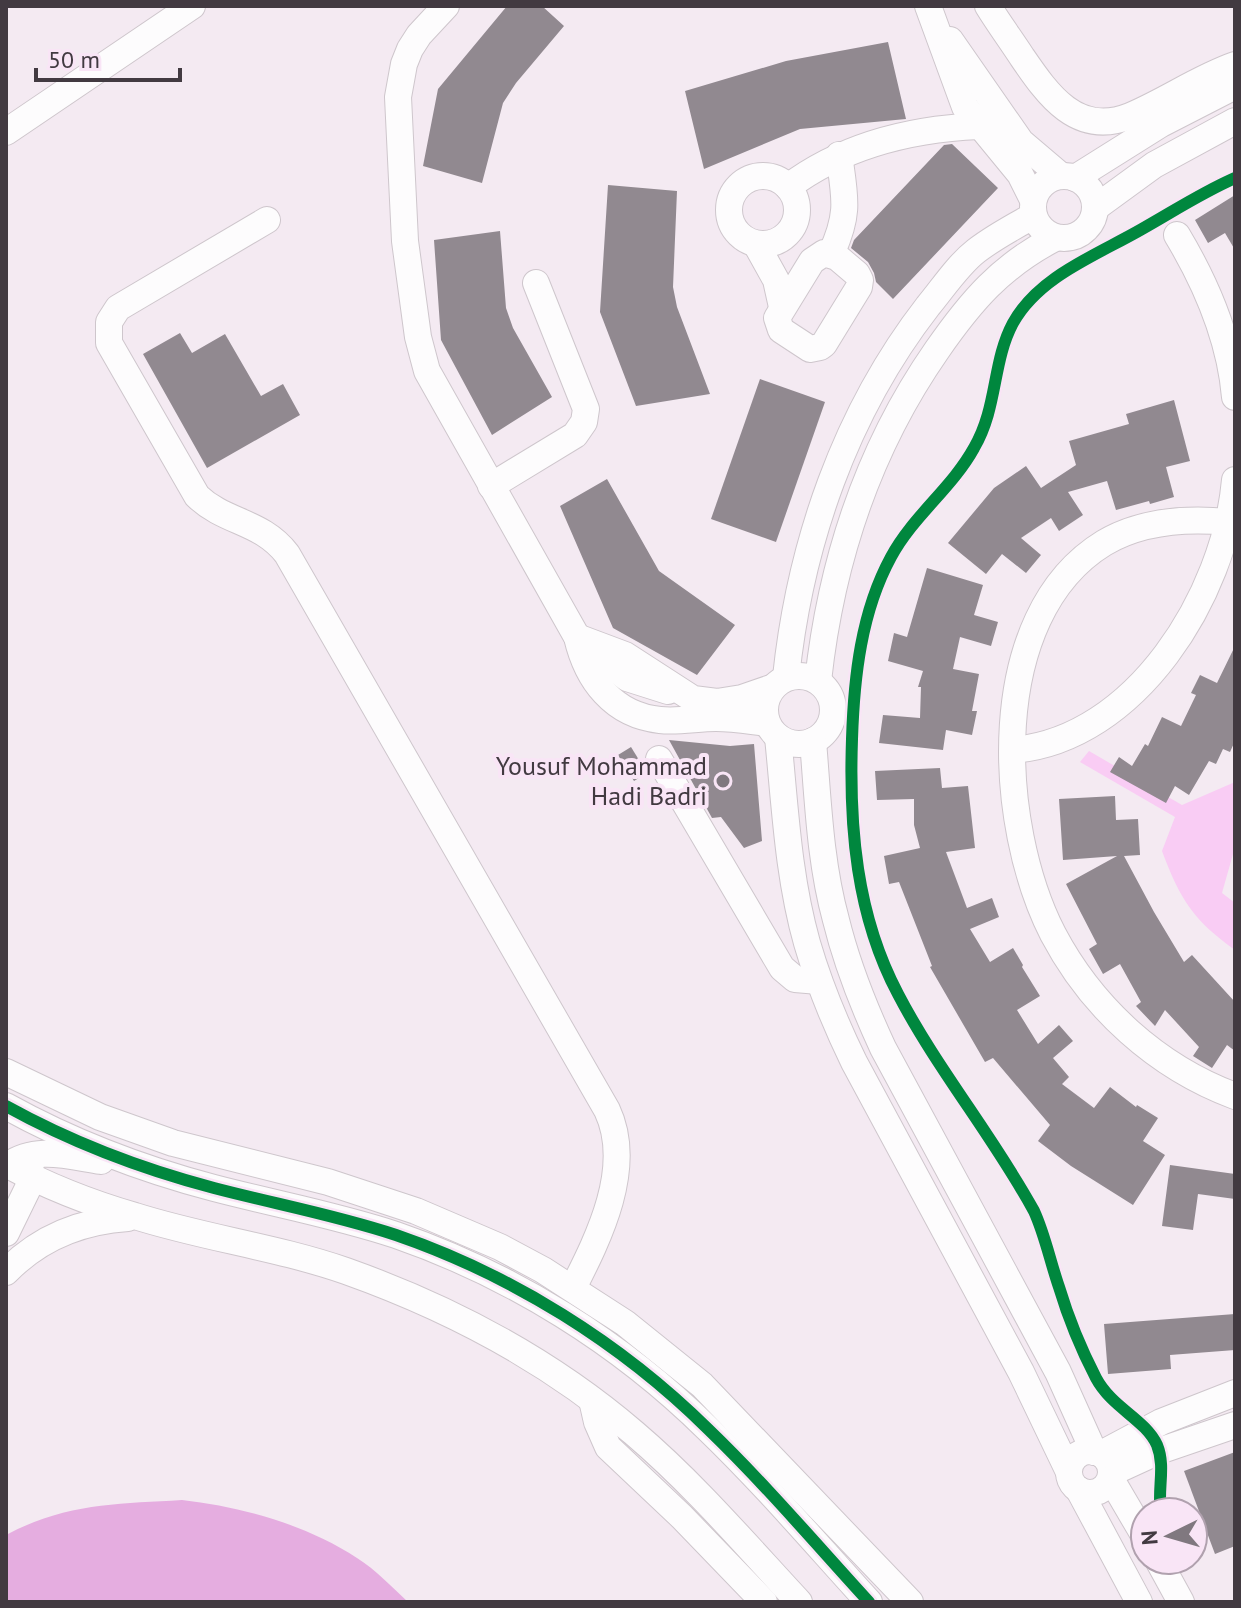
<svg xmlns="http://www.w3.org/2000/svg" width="1241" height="1608" viewBox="0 0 1241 1608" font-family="'PT Sans',sans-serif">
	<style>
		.green { fill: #f9ccf4 }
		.water { fill: #e5ade0 }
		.building { fill: #918990 }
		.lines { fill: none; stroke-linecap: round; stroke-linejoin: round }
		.minor-casing { stroke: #cec6cc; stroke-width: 28 }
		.minor { stroke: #fdfcfd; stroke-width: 26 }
		.cycleway-casing { stroke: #f9e5f6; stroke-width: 17 }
		.cycleway { stroke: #00873e; stroke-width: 12 }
		.poi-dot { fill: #80787f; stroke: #f9e5f6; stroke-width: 3 }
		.labels { text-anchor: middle; stroke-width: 8; stroke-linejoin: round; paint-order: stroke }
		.poi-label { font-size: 26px; fill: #423a41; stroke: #f9e5f6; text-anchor: end }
	</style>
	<rect width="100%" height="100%" fill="#f4eaf2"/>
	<path class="green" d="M1089,751L1182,805L1235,782V847L1222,893L1235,903V950C1193,920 1180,899 1162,851L1175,817L1080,762Z"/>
	<path class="water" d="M182,1500C242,1507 305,1524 357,1558C376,1570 392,1587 408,1602H6V1535C66,1503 117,1504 182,1500Z"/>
	<g class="building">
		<path d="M507,6H542L564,26L516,83L503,103L482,183L423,166L438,89Z"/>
		<path d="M888,42L906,119L800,129L704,169L685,91L786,61Z"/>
		<path d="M952,144L998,188L893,299L876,282L874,273L868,262L851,248L854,240L944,145Z"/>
		<path d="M608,185L677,191L673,287L677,307L710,394L636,406L600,312Z"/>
		<path d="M1235,195V250L1225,233L1208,243L1195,220Z"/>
		<path d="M500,231L506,308L513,328L552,397L492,435L441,340L434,240Z"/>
		<path d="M180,333L192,353L225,334L261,396L283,384L300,415L207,468L143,354Z"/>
		<path d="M760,379L825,402L776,542L711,519Z"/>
		<path d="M1174,400L1190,461L1166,467L1174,497L1150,504L1149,501L1116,510L1107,481L1068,492L1083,515L1059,531L1051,518L1021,538L1041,555L1026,573L1002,554L986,574L948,543L994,488L1026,466L1041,488L1076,465L1069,441L1129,424L1126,414Z"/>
		<path d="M607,479L659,571L735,625L697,675L613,628L560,506Z"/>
		<path d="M927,568L983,585L974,615L998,622L991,646L960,637L953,669L979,674L972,711H977L972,735L946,730L943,750L879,743L883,715L920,718L921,687H918L923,671L888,661L894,633L907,637Z"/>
		<path d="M1235,646V741L1230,752L1223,749L1216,764L1209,761L1189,795L1175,786L1166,803L1110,772L1119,757L1132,766L1145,744L1148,746L1162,717L1181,726L1196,695L1191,693L1200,675L1217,683Z"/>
		<path d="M669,740L730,746L754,744L762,841L744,848L721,817L712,818Z"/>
		<path d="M631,747L647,773L634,781L618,755Z"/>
		<path d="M940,768L942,788L968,786L975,848L946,852L967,908L992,898L999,917L970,929L990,962L1013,948L1023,965L1022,967L1040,996L1017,1010L1038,1044L1059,1025L1073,1041L1053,1058L1069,1077L1062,1084L1094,1108L1110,1087L1136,1107L1137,1105L1158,1118L1143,1141L1165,1155L1133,1205L1071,1166L1038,1141L1050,1125L993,1058L985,1062L930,967L932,966L899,882L889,884L884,856L920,848L914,825V799L877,800L875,771Z"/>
		<path d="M1115,796L1116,820L1138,819L1140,855L1124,856L1154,912L1184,962L1192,955L1235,1002V1051L1227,1045L1212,1068L1193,1056L1199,1047L1165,1010L1155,1026L1136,1006L1141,1002L1120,964L1103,974L1089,949L1097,944L1066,884L1117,856L1063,860L1059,799Z"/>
		<path d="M1170,1165L1235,1174V1199L1198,1194L1193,1230L1162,1226Z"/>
		<path d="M1235,1314V1350L1170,1355L1171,1369L1108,1374L1104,1324Z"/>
		<path d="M1235,1452V1546L1215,1554L1184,1471Z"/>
	</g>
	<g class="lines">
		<g class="minor-casing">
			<g id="minor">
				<path d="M446,6L419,35L410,49L404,64L398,97L405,241L418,337L427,371L577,637C587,680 613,715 660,720C678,722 698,718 716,718C733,718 750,721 767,723"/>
				<path d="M928,6L965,107L1020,174L1033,200"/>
				<path d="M988,6C999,24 1011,40 1022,57C1048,95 1077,137 1130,116C1166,101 1198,78 1235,65"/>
				<path d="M950,40L1021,142L1061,176"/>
				<path d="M6,132L192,6"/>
				<circle cx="763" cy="210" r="34"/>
				<circle cx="1064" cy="207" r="31"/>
				<path d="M1075,178L1161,124L1235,86"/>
				<path d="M788,187C844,145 910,129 979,126"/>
				<path d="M1095,208L1154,165L1235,121"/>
				<path d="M267,220L118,308L109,322V343L197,496C225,523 262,521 287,554L607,1110C634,1167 599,1237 573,1288"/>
				<path d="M1177,235C1207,285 1230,338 1235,397"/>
				<path d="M756,244L776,280L782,307"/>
				<path d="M824,253L837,257L857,274L860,280L859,287L824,344L820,347L810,349L781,330L777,318L812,261Z"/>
				<path d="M831,254C850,213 845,198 839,155"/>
				<path d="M491,486L575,435L584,422L586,409L536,283"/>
				<path d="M1228,522C1186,518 1141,521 1104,543C985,616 997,825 1053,934C1092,1008 1157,1067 1235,1096"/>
				<path d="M577,637L625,655L693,699L717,702L742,698L771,688"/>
				<path d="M588,648L627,678L668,691"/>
				<circle cx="799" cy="710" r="34"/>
				<path d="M786,677C800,544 845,413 928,306C943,288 958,265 976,251C994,237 1013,227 1033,216"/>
				<path d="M818,681C831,562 868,449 937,350C971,301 1001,266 1055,238"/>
				<path d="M778,737C785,806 788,876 807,943C819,984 835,1023 854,1062L1021,1372L1069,1472"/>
				<path d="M813,741C818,801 820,862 836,920C847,965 864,1007 883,1048L1058,1372L1094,1452"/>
				<path d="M1013,750C1136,740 1225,595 1235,480"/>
				<path d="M659,759L782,968L795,979L819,981"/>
				<path d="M6,1072L100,1117L173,1143L328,1182L416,1211L500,1247L543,1270L625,1323L702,1385L910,1602"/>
				<path d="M6,1106C71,1142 142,1169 214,1188C275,1204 336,1215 396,1235C512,1275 621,1343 708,1429C765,1484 816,1544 869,1602"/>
				<path d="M6,1164C47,1186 90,1203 135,1216C204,1238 277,1247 346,1271C450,1308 550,1361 634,1433C694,1484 746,1545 799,1602"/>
				<path d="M6,1167C34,1145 68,1156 101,1161"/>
				<path d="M6,1233L28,1188L31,1162"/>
				<path d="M6,1272C39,1238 82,1221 128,1218"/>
				<path d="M592,1400L597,1422L608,1447L682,1517L764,1602"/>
				<circle cx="1090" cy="1472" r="21"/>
				<path d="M1101,1454L1161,1422L1235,1393"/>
				<path d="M1111,1473L1159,1451L1235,1425"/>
				<path d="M1111,1479L1145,1537"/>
				<path d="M1079,1490L1139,1602"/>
				<path d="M1158,1560L1181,1602"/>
			</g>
		</g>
		<use href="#minor" class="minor"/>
		<g class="cycleway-casing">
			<g id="cycleway">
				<path d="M6,1106C71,1142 142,1169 214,1188C275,1204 336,1215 396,1235C512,1275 621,1343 708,1429C765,1484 816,1544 869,1602"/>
				<path d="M1161,1512C1157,1490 1166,1467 1157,1445C1145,1419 1112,1408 1096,1378C1081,1349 1068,1317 1059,1287C1050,1261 1045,1235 1034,1211C993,1136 937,1069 898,994C856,915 849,826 852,739C854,677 861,612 891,557C913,516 952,488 974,448C998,407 992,362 1013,323C1039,276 1097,255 1142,229C1174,211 1201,193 1235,178"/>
			</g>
		</g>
		<use href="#cycleway" class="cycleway"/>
	</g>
	<circle class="poi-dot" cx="723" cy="781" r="8"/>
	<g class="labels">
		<g class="poi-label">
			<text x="707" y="775">Yousuf Mohammad<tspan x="707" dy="30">Hadi Badri</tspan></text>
		</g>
	</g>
	<rect width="1241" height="1608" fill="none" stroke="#423a41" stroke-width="16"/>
	<g transform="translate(1169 1536) rotate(265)"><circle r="38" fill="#f9e5f6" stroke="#b0a1ae" stroke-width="2"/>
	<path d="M0-6L14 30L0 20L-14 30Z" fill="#80787f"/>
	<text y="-12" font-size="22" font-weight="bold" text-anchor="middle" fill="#423a41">N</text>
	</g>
	<path d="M36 68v12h144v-12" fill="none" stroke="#423a41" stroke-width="4"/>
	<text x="48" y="68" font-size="24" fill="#423a41" stroke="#f9e5f6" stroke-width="6" paint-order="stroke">50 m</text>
</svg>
